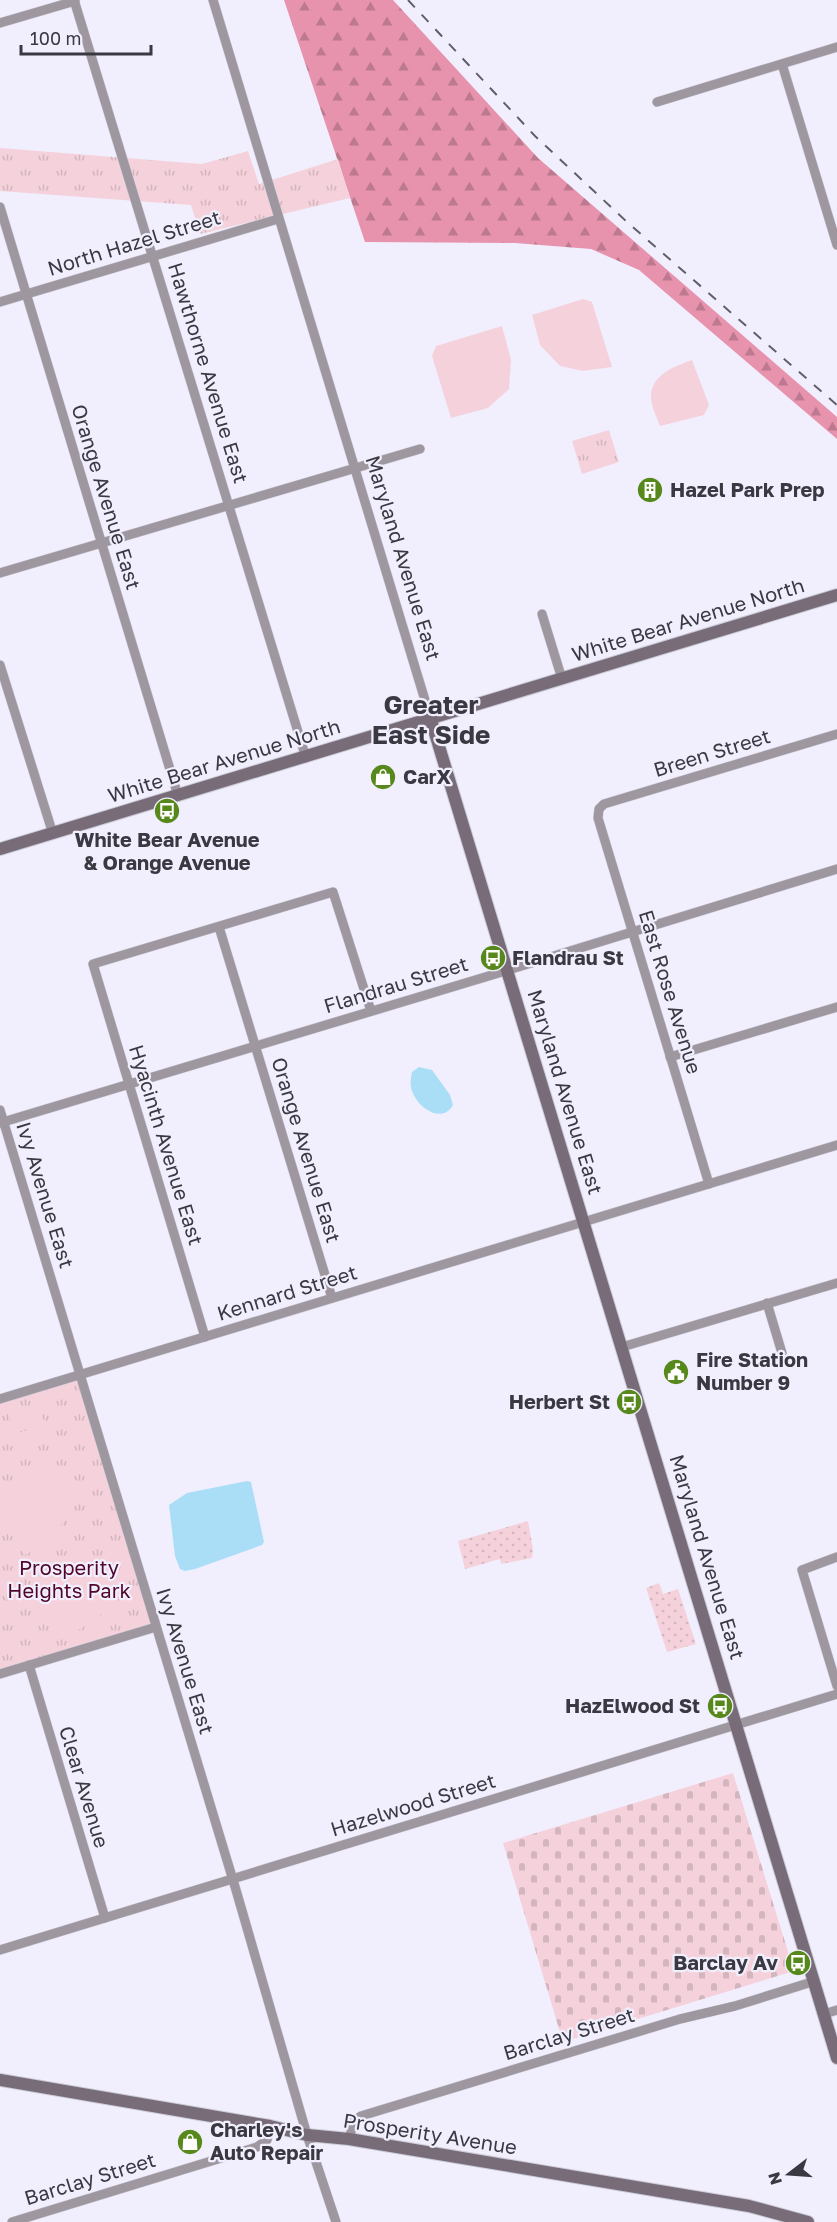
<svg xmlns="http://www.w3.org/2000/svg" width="837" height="2222" viewBox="0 0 837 2222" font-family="'Golos Text',sans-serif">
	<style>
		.grass { fill: url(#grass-dots) }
		.forest { fill: url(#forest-firs) }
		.cemetery { fill: url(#cemetery-stones) }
		.park { fill: url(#park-tufts) }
		.pitch { fill: #f5d2db }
		.water { fill: #aadef7 }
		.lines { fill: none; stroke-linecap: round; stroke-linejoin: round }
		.street-casing { stroke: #cccbd8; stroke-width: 10 }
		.secondary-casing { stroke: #cccbd8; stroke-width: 14 }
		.street { stroke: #9f979f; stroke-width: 9 }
		.secondary { stroke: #776c77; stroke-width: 12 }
		.rail { stroke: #605f69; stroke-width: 2; stroke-dasharray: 10 10; stroke-linecap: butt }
		.labels { text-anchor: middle; stroke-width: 4.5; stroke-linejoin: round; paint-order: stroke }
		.street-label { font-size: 20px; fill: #3a3942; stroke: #f1effd }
		.poi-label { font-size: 20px; font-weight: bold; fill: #3a3942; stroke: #f1effd; text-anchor: start }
		.park-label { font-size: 20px; fill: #510629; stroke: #f1effd }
		.district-label { font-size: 26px; font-weight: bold; fill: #3a3942; stroke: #f1effd }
	</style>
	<defs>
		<pattern id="grass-dots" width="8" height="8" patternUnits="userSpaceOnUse" patternTransform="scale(1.5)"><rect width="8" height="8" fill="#f5d2db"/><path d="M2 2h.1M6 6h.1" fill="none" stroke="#d3b5bd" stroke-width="1.8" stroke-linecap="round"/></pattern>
		<pattern id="forest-firs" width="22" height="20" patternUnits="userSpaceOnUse" patternTransform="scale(1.5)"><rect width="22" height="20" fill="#e793ae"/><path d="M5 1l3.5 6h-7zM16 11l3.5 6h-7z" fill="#bc798f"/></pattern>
		<pattern id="cemetery-stones" width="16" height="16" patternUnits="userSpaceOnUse" patternTransform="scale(1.5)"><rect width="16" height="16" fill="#f5d2db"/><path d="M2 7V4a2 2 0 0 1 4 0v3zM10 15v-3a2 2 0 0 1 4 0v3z" fill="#d3b5bd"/></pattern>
		<pattern id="park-tufts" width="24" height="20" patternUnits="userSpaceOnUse" patternTransform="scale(1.5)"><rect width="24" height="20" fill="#f5d2db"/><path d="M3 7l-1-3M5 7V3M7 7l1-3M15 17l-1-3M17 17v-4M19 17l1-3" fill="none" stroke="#d3b5bd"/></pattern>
	</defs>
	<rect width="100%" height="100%" fill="#f1effd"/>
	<g class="grass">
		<path d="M528,1521L533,1549L532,1558L501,1564L500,1559L465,1569L458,1541Z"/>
		<path d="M659,1583L663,1594L678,1589L696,1644L667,1652L646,1588Z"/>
	</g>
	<path class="forest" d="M284,0H393L538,158L837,417V439L639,270L591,249L515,243L365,242Z"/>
	<path class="cemetery" d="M733,1773L794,1971L563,2042L503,1843Z"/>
	<g class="park">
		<path d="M0,148L202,164L248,151L259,184L338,159L350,198L200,234L191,205L0,191Z"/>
		<path d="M609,430L619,462L582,474L572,441Z"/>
		<path d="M80,1374L156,1627L0,1674V1399Z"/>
	</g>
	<g class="pitch">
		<path d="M583,299L592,302L612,367L583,371L560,366L540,345L532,315Z"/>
		<path d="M502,326L511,360L509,389L488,408L451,418L432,356L436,346Z"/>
		<path d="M692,360L709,405L704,415L660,426C657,418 652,408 651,399C650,375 673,367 692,360Z"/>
		<path d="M39,1407L44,1421L14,1430L9,1416Z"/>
		<path d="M45,1425L49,1439L19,1448L15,1434Z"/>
		<path d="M56,1462L69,1492L65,1517L54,1542L24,1555L0,1517V1488Z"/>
		<path d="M83,1573L103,1581L120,1602L70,1636L60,1635L36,1584L58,1574Z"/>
	</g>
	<g class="water">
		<path d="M419,1067L432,1070L450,1095L453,1105C441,1126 414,1105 411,1087C410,1083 411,1077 412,1072Z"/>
		<path d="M247,1481L251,1482L264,1542L262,1545L195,1569L185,1571L180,1569L175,1556L169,1505L187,1493Z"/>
	</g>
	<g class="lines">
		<g class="street-casing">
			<g id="street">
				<path d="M74,0L306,758"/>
				<path d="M213,0L431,720"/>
				<path d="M0,23L75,1"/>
				<path d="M782,64L837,245"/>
				<path d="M657,102L837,47"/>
				<path d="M0,207L178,796"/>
				<path d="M0,302L278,219"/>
				<path d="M0,573L420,449"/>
				<path d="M542,614L562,679"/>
				<path d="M0,665L53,834"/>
				<path d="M219,927L332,1298"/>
				<path d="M670,1057L837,1007"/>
				<path d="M0,1110L236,1890L307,2135L336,2222"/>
				<path d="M0,1123L492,975L837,869"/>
				<path d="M709,1184L598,818L599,809L604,804L837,734"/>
				<path d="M767,1303L782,1353"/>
				<path d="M205,1337L93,964L333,892L371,1011"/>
				<path d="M622,1347L837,1283"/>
				<path d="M0,1399L837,1145"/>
				<path d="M837,1557L802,1570L837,1686"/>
				<path d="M29,1665L105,1918"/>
				<path d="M0,1674L156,1627"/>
				<path d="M0,1950L837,1694"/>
				<path d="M824,2014L837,2010"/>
				<path d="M349,2139L354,2121L361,2116L680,2019L735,2006L815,1981"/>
				<path d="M12,2222L257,2147L267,2140L270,2126"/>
			</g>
		</g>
		<g class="secondary-casing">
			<g id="secondary">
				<path d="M431,720L837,2058"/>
				<path d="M0,849L837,595"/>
				<path d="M0,2080L270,2126L307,2135L349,2139L749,2206L808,2222"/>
			</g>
		</g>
		<use href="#street" class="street"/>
		<use href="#secondary" class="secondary"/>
		<path class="rail" d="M408,0L535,136L627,222L837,405"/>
	</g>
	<defs>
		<g id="building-disc" transform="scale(1.35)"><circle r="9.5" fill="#57881c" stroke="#f1effd"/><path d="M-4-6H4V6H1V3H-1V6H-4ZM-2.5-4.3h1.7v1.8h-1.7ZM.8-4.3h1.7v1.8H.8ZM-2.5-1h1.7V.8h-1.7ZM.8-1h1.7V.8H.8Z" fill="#fff"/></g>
		<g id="shop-disc" transform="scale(1.35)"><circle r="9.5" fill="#57881c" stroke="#f1effd"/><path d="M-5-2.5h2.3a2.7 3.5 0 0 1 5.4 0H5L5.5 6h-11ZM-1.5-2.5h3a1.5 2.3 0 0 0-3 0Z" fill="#fff"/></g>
		<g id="bus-disc" transform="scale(1.35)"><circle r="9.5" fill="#57881c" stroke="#f1effd"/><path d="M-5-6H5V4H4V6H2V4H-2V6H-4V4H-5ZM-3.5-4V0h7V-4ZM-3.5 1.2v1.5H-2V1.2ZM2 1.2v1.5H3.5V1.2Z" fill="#fff"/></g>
		<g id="civic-disc" transform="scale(1.35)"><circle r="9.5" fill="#57881c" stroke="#f1effd"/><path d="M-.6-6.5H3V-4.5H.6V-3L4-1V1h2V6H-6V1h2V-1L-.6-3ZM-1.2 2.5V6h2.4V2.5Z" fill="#fff"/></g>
	</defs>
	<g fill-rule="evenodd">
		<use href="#building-disc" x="650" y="490"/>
		<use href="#shop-disc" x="383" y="777"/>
		<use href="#bus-disc" x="167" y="811"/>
		<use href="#bus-disc" x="493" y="958"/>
		<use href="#civic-disc" x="676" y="1372"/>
		<use href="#bus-disc" x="629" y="1402"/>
		<use href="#bus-disc" x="720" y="1706"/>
		<use href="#bus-disc" x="798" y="1963"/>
		<use href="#shop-disc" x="190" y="2142"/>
	</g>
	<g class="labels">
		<g class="street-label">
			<text transform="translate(134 243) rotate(-17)" y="7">North Hazel Street</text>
			<text transform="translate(208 373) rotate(73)" y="7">Hawthorne Avenue East</text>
			<text transform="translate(106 497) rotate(73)" y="7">Orange Avenue East</text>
			<text transform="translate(403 558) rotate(73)" y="7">Maryland Avenue East</text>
			<text transform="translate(688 620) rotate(-17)" y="7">White Bear Avenue North</text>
			<text transform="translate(712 753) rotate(-17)" y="7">Breen Street</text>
			<text transform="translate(224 761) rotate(-17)" y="7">White Bear Avenue North</text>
			<text transform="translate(396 985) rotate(-17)" y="7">Flandrau Street</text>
			<text transform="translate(670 992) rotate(73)" y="7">East Rose Avenue</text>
			<text transform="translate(565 1092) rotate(73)" y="7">Maryland Avenue East</text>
			<text transform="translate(166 1145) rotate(73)" y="7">Hyacinth Avenue East</text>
			<text transform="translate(306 1150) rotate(73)" y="7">Orange Avenue East</text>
			<text transform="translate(45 1195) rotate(73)" y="7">Ivy Avenue East</text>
			<text transform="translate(287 1293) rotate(-17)" y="7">Kennard Street</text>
			<text transform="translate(707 1557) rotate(73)" y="7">Maryland Avenue East</text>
			<text transform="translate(185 1661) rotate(73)" y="7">Ivy Avenue East</text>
			<text transform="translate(84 1787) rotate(73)" y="7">Clear Avenue</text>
			<text transform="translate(413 1805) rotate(-17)" y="7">Hazelwood Street</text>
			<text transform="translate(569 2034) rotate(-17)" y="7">Barclay Street</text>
			<text transform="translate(430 2134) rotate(9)" y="7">Prosperity Avenue</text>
			<text transform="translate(90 2179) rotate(-17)" y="7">Barclay Street</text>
		</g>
		<g class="poi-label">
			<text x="670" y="497">Hazel Park Prep</text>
			<text x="403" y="784">CarX</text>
			<text x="167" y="847" text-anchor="middle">White Bear Avenue<tspan x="167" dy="23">&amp; Orange Avenue</tspan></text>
			<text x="512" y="965">Flandrau St</text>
			<text x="696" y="1367">Fire Station<tspan x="696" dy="23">Number 9</tspan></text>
			<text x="610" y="1409" text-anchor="end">Herbert St</text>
			<text x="700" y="1713" text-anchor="end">HazElwood St</text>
			<text x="778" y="1970" text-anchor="end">Barclay Av</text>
			<text x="210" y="2137">Charley's<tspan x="210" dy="23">Auto Repair</tspan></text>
		</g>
		<g class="park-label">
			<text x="69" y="1575">Prosperity<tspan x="69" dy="23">Heights Park</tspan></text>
		</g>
		<g class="district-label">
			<text x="431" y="714">Greater<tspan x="431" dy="30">East Side</tspan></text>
		</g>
	</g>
	<g transform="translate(789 2174) rotate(253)" stroke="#f1effd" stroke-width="4.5" paint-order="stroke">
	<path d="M0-4.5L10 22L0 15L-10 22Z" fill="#3a3942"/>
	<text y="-9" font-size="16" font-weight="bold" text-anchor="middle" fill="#3a3942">N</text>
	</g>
	<path d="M21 45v9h130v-9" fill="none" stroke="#3a3942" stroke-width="3"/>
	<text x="30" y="45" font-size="18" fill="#3a3942" stroke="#f1effd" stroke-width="4.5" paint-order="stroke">100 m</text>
</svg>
